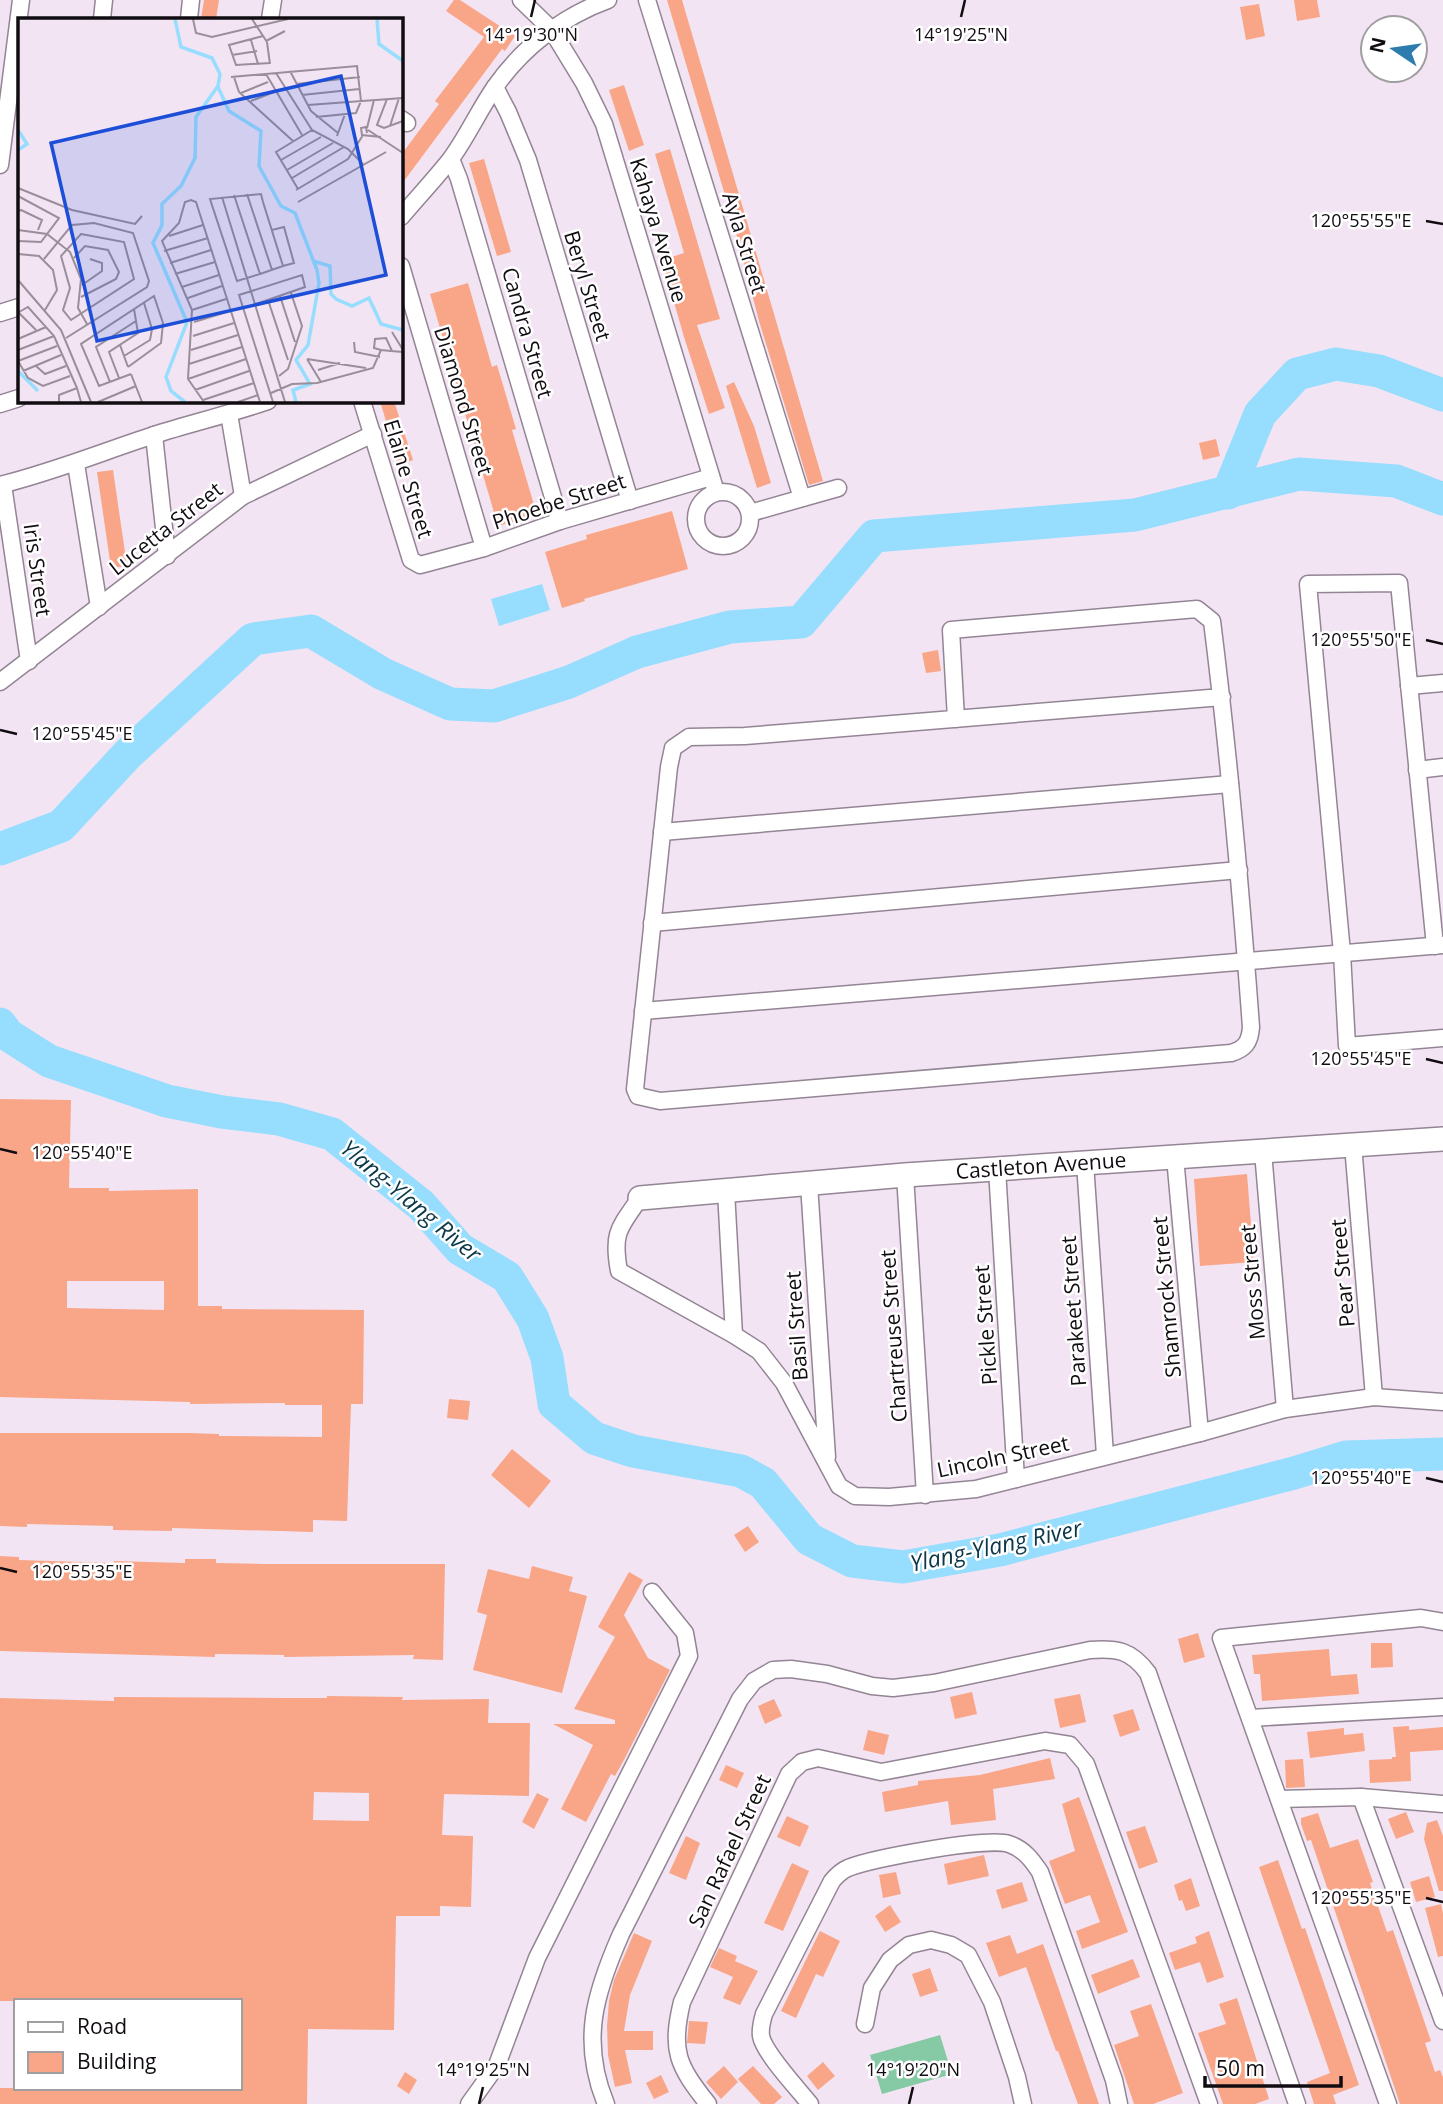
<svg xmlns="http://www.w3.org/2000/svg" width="1443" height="2104" viewBox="0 0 1443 2104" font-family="'Open Sans',sans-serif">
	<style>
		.green { fill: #85c9a5 }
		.water { fill: #96ddfe }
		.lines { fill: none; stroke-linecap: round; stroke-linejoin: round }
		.river { stroke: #96ddfe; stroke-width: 33 }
		.building { fill: #f8a687; fill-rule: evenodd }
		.street-casing { stroke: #938594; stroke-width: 19 }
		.secondary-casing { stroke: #938594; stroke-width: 26 }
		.street { stroke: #fff; stroke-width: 16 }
		.secondary { stroke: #fff; stroke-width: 23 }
		.ticks { fill: none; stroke: #110c11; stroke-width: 2.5 }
		.labels { text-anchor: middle; stroke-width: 5; stroke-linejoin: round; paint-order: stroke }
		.street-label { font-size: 21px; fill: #110c11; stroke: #fff }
		.water-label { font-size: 23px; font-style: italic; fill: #0c3748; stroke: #fff }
		.inset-river { fill: none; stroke: #96ddfe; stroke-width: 3.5 }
		.inset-road { fill: none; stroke: #998e99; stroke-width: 2 }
		.view { fill: #1d4ed8; fill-opacity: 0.15; stroke: #1d4ed8; stroke-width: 3.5 }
		.inset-edge { fill: none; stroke: #110c11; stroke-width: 3.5 }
		.ticks-label { font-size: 18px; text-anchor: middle; fill: #110c11; stroke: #fff; stroke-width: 5; stroke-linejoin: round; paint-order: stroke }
	</style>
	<rect width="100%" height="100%" fill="#f3e4f4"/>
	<path class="green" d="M940,2035L952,2074L882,2094L870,2055Z"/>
	<path class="water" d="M542,584L550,610L499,626L491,599Z"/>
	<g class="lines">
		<g class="river">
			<path d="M1228,493L1260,414L1297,374L1336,364L1379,371L1443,395"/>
			<path d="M0,849L61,826L127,755L253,639L311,631L383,674L450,704L494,706L569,682L637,652L730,627L801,622L874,536L1135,515L1299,474L1396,481L1443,499"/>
			<path d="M0,1024L8,1035L49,1061L167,1101L222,1112L279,1119L332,1134L421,1205L460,1249L507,1277L533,1319L547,1358L554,1404L594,1438L633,1451L741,1471L763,1483L809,1539L852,1561L903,1567L1000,1550L1294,1473L1346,1457L1443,1454"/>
		</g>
	</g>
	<g class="building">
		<path d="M204,0H219L216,19H201Z"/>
		<path d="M454,0H460L515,36L505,51L502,49L401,185V155L439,104L435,101L484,37L446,11Z"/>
		<path d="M667,0H682L823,481L809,485L759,321L735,229Z"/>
		<path d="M1294,0H1317L1320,17L1297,21Z"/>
		<path d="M1259,4L1265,36L1246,40L1240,7Z"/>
		<path d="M624,85L644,145L629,151L609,90Z"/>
		<path d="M670,149L720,319L697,325L725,408L709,414L684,337L662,260L684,253L655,154Z"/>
		<path d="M484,159L511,252L497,256L469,163Z"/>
		<path d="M468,283L492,367L497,365L516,429L512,430L537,515L498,526L430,294Z"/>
		<path d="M734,382L754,426L771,483L757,488L726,386Z"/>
		<path d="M380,401H394L413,460L399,465Z"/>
		<path d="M1216,439L1220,456L1203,460L1199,443Z"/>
		<path d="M113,470L127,566L111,568L97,472Z"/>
		<path d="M672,511L688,569L584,599L585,601L562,608L545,552L587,539L586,535Z"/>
		<path d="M938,650L941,671L926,673L922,653Z"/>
		<path d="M0,1099L71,1100L69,1188H109V1191L198,1189V1306H222V1309L364,1310L363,1404H351L347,1521L313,1520V1532L172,1528V1531L113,1530V1526L27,1524V1527L0,1526V1433H189L219,1434V1436L322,1437V1405H285V1403L190,1404V1402L0,1397ZM67,1281H164V1310L67,1308Z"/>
		<path d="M1247,1174L1254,1262L1200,1266L1194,1179Z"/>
		<path d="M449,1399L470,1401L468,1420L447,1418Z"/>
		<path d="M512,1449L551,1481L529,1508L491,1475Z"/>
		<path d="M748,1526L759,1542L745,1552L734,1535Z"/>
		<path d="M0,1556L19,1557V1560L114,1563V1561L185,1563V1559H216V1563L264,1564H445L443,1660L413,1659L414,1655L284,1657V1655L215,1654V1657L0,1651Z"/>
		<path d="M532,1566L573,1577L569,1591L587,1596L562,1693L473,1670L487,1615L477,1612L488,1569L529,1579Z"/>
		<path d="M629,1572L643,1580L624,1615L648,1658L670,1670L625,1758L615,1776L611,1774L586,1822L561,1809L593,1745L553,1724H615V1720L574,1709L615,1637L598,1627Z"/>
		<path d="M1198,1633L1205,1657L1184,1663L1178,1639Z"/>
		<path d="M1371,1643H1392L1393,1667L1371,1668Z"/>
		<path d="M1329,1649L1331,1676L1357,1674L1359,1694L1262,1701L1260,1674H1254L1252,1655Z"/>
		<path d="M972,1692L977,1714L955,1719L950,1697Z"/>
		<path d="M1080,1694L1086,1722L1060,1728L1054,1699Z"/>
		<path d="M327,1696L403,1697L402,1700L489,1699L488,1723H530L529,1796L444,1794L442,1835L473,1836L471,1907L440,1906V1916H396L394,2030L308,2029L307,2104H0V2088H240V2001H0V1698L114,1701V1697L283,1698H327ZM314,1792L369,1793V1821L313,1820Z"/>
		<path d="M774,1699L782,1716L765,1724L758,1706Z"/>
		<path d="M1133,1709L1140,1730L1120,1737L1113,1715Z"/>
		<path d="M1409,1726V1730L1443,1727V1750L1410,1752L1411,1781L1370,1783L1369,1760L1392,1759V1757H1396L1393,1727Z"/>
		<path d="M1344,1728V1735L1363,1733L1365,1751L1310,1758L1307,1732Z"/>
		<path d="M868,1730L889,1735L884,1755L863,1750Z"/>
		<path d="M1050,1758L1055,1779L993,1789L996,1820L951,1825L948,1801L885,1812L882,1792L918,1785V1781L980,1775Z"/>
		<path d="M1303,1759L1305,1787L1286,1788L1285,1760Z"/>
		<path d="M726,1765L744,1773L737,1788L719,1780Z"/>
		<path d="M537,1793L549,1799L534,1829L522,1822Z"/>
		<path d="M1079,1797L1128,1932L1082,1949L1076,1931L1100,1922L1090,1895L1065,1904L1049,1861L1075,1851L1062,1804Z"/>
		<path d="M1406,1812L1414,1832L1396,1839L1388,1819Z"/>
		<path d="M1318,1813L1330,1848L1358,1839L1373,1882L1370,1883L1387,1932L1393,1930L1431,2041L1425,2043L1435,2072L1440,2070L1443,2077V2104H1400L1311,1840L1307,1841L1301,1824V1818Z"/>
		<path d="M787,1816L809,1826L800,1847L777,1837Z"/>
		<path d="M1437,1820L1443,1836V1891H1439L1424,1839L1427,1823Z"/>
		<path d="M1145,1826L1158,1862L1139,1869L1126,1832Z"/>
		<path d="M686,1836L700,1843L686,1880L669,1873Z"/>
		<path d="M984,1855L989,1876L948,1885L944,1864Z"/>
		<path d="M1278,1860L1302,1929L1305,1928L1359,2085L1333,2095L1336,2104H1314L1307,2082L1330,2073L1259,1867Z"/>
		<path d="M792,1863L809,1871L783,1931L764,1923Z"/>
		<path d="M896,1872L901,1894L883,1898L879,1875Z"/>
		<path d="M1429,1876L1435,1897L1416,1902L1410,1882Z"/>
		<path d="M1191,1878L1200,1906L1186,1911L1182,1900L1179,1901L1174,1885Z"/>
		<path d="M1022,1882L1028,1901L1002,1909L996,1890Z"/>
		<path d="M1441,1904L1443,1913V1956L1438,1957L1425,1908Z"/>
		<path d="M890,1905L901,1922L885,1932L875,1916Z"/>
		<path d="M820,1931L840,1941L823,1977L816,1974L796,2018L781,2011Z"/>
		<path d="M1209,1931L1224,1977L1207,1983L1200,1962L1175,1970L1169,1953L1197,1943L1195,1937Z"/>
		<path d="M634,1933L652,1941L630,1995L624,2031H653V2050H625L632,2083L615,2087L608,2055L607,2026L609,2001L614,1980Z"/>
		<path d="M1010,1935L1017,1954L1043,1944L1099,2104H1078L1058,2051H1056L1048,2029L1026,1967L999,1977L986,1943Z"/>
		<path d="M719,1948L737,1956L735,1961L758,1971L740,2005L723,1998L733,1977L710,1967Z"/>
		<path d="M1133,1959L1140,1977L1098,1994L1091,1975Z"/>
		<path d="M930,1968L938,1991L920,1997L912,1974Z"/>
		<path d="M1237,1998L1269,2099L1255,2104H1223L1198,2033L1226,2024L1219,2004Z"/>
		<path d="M1151,2004L1183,2093L1153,2104H1134L1114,2045L1139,2036L1130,2011Z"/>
		<path d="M689,2021L708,2022L705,2044L687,2043Z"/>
		<path d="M823,2062L835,2076L818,2090L807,2076Z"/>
		<path d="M724,2066L738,2082L721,2099L706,2082Z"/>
		<path d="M753,2066L782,2097L774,2104H761L738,2079Z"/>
		<path d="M405,2072L417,2080L409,2094L397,2086Z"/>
		<path d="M661,2075L669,2092L654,2099L646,2083Z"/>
	</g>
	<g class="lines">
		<g class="street-casing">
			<g id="street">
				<path d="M521,0L551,29L584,83L604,124L716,492"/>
				<path d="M647,0L802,498"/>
				<path d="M102,19L104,0"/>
				<path d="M189,19L191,0"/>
				<path d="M270,19L273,0"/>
				<path d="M495,87L508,112L528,160L630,501"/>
				<path d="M401,119L407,123"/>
				<path d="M451,159L459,179L560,521"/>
				<path d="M0,165L21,0"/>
				<path d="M401,217C417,198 434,180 450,160C467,137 479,110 495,87C522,48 563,16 608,0"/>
				<path d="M401,266L484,548"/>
				<path d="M0,313L19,307"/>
				<path d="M362,401L411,560L420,565L484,548L560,521L711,477"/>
				<path d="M0,404L19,398"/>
				<path d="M229,414L243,496"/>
				<path d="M154,435L167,556"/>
				<path d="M76,464L99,607"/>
				<path d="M0,485C53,472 102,452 154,435C192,423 230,414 268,401"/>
				<path d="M3,485L29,661"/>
				<circle cx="723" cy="519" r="27"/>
				<path d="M750,513L838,488"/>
				<path d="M0,682L243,496L373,434"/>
				<path d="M1409,686L1443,683"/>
				<path d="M956,719L951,630L1197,609L1212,621C1229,756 1241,892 1251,1027C1250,1042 1245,1049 1231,1053L660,1101L638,1096L635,1089L669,767L673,748L689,737L745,736L1222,697"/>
				<path d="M1417,770L1443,767"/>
				<path d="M662,832L1230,784"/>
				<path d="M652,923L1239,870"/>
				<path d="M1435,946L1399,583L1308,584L1342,953L1347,1046L1443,1038"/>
				<path d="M643,1011L1443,945"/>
				<path d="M1353,1145L1374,1397"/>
				<path d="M1263,1152L1285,1409"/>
				<path d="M1175,1157L1200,1433"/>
				<path d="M1085,1163L1105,1455"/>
				<path d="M997,1169L1016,1479"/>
				<path d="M905,1175L925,1495"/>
				<path d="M809,1184L827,1457"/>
				<path d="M726,1191L734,1335"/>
				<path d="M640,1198C619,1228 612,1233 619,1271L734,1335L759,1351L784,1383L839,1486L855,1496L889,1497L976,1489L1200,1433L1285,1409L1374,1397L1443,1402"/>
				<path d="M1250,1718L1443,1707"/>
				<path d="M1361,1797L1443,2021"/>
				<path d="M1279,1799L1361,1797L1443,1804"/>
				<path d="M865,2024L872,1988L890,1960L909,1945L931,1940L951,1945L968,1955L992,2002L1017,2077L1023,2104"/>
				<path d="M469,2104L497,2065L537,1958L689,1656L685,1633L652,1592"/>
				<path d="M606,2104C580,2041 595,1993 621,1934L740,1699L754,1681L773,1670L791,1669L827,1674L872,1686L893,1688L934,1683L1090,1650C1117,1648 1131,1650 1148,1673L1297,2104"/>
				<path d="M708,2104C678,2066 670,2051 682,2002L789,1774L802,1762L818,1758L881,1772L1045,1741L1070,1745L1086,1764L1209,2104"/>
				<path d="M810,2104C798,2089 764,2053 761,2036C760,2029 762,2021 764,2014L832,1881C837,1875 841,1871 848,1868C873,1858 987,1837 1009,1844C1024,1849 1032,1860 1040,1872L1114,2080L1119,2104"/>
				<path d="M1388,2104L1221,1638L1421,1618L1443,1622"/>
			</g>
		</g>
		<g class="secondary-casing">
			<path id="secondary" d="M640,1198L905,1175L1443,1139"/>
		</g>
		<use href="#street" class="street"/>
		<use href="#secondary" class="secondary"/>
	</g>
	<path class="ticks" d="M531,17L535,0M961,17L965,0M1426,221L1443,224M1426,640L1443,644M0,730L17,734M1426,1059L1443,1063M0,1149L17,1153M1426,1478L1443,1482M0,1568L17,1572M1426,1898L1443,1902M479,2104L483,2087M909,2104L913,2087"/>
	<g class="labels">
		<g class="street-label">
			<text transform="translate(658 230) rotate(73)" y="7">Kahaya Avenue</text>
			<text transform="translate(744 243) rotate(73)" y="7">Ayla Street</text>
			<text transform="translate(587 286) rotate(73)" y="7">Beryl Street</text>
			<text transform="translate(527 333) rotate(74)" y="7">Candra Street</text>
			<text transform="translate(463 401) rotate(73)" y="7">Diamond Street</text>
			<text transform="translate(408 479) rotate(73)" y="7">Elaine Street</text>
			<text transform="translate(559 502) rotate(-18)" y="7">Phoebe Street</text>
			<text transform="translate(166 529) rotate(-38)" y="7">Lucetta Street</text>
			<text transform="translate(37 570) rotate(82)" y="7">Iris Street</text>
			<text transform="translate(1041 1166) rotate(-4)" y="7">Castleton Avenue</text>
			<text transform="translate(1343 1273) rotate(-95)" y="7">Pear Street</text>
			<text transform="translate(1253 1282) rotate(-95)" y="7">Moss Street</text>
			<text transform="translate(1167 1297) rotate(-95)" y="7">Shamrock Street</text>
			<text transform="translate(1074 1311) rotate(-94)" y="7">Parakeet Street</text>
			<text transform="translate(986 1325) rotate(-94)" y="7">Pickle Street</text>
			<text transform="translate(797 1326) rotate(-94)" y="7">Basil Street</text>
			<text transform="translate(894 1336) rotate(-94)" y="7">Chartreuse Street</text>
			<text transform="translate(1003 1457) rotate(-12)" y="7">Lincoln Street</text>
			<text transform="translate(730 1851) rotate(-65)" y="7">San Rafael Street</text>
		</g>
		<g class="water-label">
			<text transform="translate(411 1201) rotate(40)" y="8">Ylang-Ylang River</text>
			<text transform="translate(996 1546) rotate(-12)" y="8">Ylang-Ylang River</text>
		</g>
	</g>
	<g transform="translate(18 18)">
		<rect width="385" height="385" fill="#f3e4f4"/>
		<path class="inset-river" d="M157,1L163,29L194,40L202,56L200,68L178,99L177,140L163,168L144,186V207L135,225L169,304L148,359L153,373L167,384M359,1L361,26L385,43M200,69L211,93L243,113L241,148L263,188L277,195L299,252L301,265L290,327L278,342L292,366L275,372L278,384M0,112L9,126L0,132M295,243L312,248L313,276L318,281L334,288L351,280L363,306L385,312M0,353L20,373"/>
		<path class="inset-road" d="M175,1L178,15L194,19L270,1M234,1L249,24L252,46M245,18L211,27L218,47L252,45M233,22L240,46M248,23L267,13M214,37L239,33M272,53L293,93L320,115M258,55L294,112L330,131L345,146M248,56L284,117M213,59L339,48L343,83L338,95L298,99M216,59L221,74L275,123M278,66L342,59M223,75L250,64M284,77L341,71M369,81L359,107L366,110L385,103M233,83L256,74M290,87L385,80M372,108L381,80M349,110L356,82M350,112L385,135M349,115L348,109L343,110L344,117L363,119M319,118L327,96M263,142L303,119M269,152L315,125M274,160L326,129M0,170L54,192L117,206L124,198M280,171L258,134L294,112M278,172L330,141L345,117M229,176L254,252M216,177L242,256M0,178L41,200L23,224L0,223M204,179L267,384M280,184L368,134M0,194L3,192L24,202L20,212M0,212L29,216L52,234L63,261L60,290L69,306M254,212L266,209L276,245L265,248L242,256L219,263L192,181L243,176L245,184L265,248M63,216L106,224L116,261L53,302L45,292L52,270L43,238ZM151,218L185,207M146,233L190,220M0,236L21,238L35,252L39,272L27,292M56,240L67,228L90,232L101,254L98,261L63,279M26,241L54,207L76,205L115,215L131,263L129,269L48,320M152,245L193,232M157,256L197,244M0,262L43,312L73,384M64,267L84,253V245L72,241M164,269L201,257M262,278L277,324M170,280L204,268M250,282L270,342M238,286L287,269L284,257L221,277L255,384M174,292L208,281M1,294L10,289L36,318L59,370M1,295L18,312M176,304L212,293M374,314L385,332M175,318L216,305M0,321L28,309M336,324L337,334L362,339M102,327L110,349M0,332L36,318M173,332L220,317M374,333L368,320L357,321L356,330L363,332L373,333L385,334M106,338L132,322L134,311L126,285M289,341L348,350M289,341L303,364M0,343L10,360L25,368L52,358M0,343L39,328M171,346L224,329M18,348L27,356L48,348M110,349L143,325L145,305L136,278L63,326L81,368L113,356M300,352L322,345M5,353L43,337M113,356L124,384M261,358L270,351L284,308L273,275M101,360L91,334L120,315L116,291M170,361L228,341M92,364L78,329L118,303M177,372L231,353M253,375L274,366L299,365L355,350L363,332M185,382L236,365M41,384V377L59,370L63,384M80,384L118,368M186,384L170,361L174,292L144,223L161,205L167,184L173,182L178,184L242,384M220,384L240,377"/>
		<path class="view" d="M323,58L368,257L79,323L33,125Z"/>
		<rect width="385" height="385" class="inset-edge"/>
	</g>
	<g class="ticks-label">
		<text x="531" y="41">14°19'30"N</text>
		<text x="961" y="41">14°19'25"N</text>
		<text x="1361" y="227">120°55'55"E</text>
		<text x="1361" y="646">120°55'50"E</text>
		<text x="82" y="740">120°55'45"E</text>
		<text x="1361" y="1065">120°55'45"E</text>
		<text x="82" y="1159">120°55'40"E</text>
		<text x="1361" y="1484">120°55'40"E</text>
		<text x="82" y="1578">120°55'35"E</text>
		<text x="1361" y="1904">120°55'35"E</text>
		<text x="483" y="2076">14°19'25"N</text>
		<text x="913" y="2076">14°19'20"N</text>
	</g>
	<rect x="14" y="1999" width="228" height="91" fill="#ffffff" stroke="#a09ea0" stroke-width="2"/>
	<rect x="28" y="2022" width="35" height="10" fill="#ffffff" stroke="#a09ea0" stroke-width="2"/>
	<text x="77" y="2034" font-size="21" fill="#110c11">Road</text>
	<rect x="28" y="2052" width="35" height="21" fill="#f8a687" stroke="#a09ea0" stroke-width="2"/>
	<text x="77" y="2069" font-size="21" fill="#110c11">Building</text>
	<g transform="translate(1394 49) rotate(283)"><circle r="33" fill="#ffffff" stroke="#a09ea0" stroke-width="2"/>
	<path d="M0-5L12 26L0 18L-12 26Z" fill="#2e7bae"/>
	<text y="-10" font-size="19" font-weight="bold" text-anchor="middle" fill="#110c11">N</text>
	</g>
	<path d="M1205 2076v10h136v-10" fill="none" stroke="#110c11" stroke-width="3.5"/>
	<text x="1216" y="2076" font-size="21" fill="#110c11" stroke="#ffffff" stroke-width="5" paint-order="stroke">50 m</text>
</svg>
